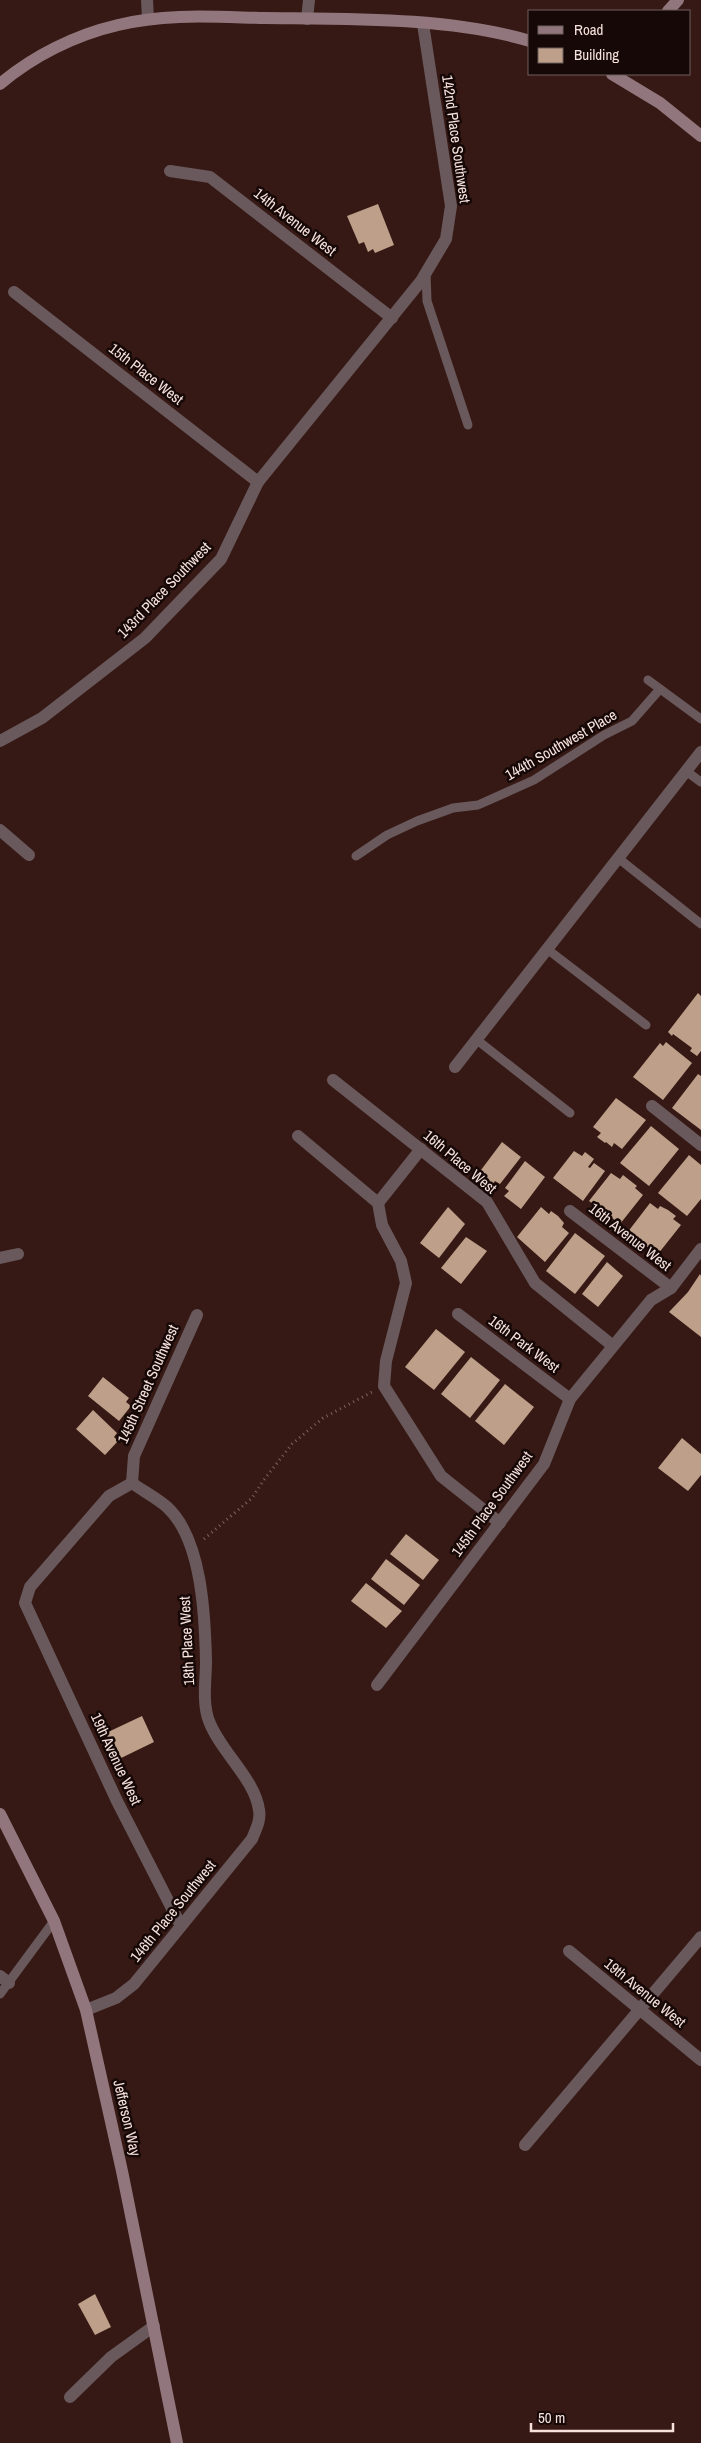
<svg xmlns="http://www.w3.org/2000/svg" width="701" height="2443" viewBox="0 0 701 2443" font-family="'Archivo Narrow',sans-serif">
	<style>
		.building { fill: #be9f89 }
		.lines { fill: none; stroke-linecap: round; stroke-linejoin: round }
		.path { stroke: #7d635f; stroke-width: 3; stroke-dasharray: 1 4; stroke-linecap: butt }
		.lane { stroke: #69595c; stroke-width: 9 }
		.street { stroke: #69595c; stroke-width: 12 }
		.secondary { stroke: #91777d; stroke-width: 12 }
		.labels { text-anchor: middle; stroke-width: 5; stroke-linejoin: round; paint-order: stroke }
		.street-label { font-size: 15px; fill: #f6e1dd; stroke: #150806 }
	</style>
	<rect width="100%" height="100%" fill="#361914"/>
	<g class="building">
		<path d="M378,204L394,245L375,253L373,249L368,252L364,242L359,244L347,216Z"/>
		<path d="M698,993L701,996V1051L697,1056L690,1051L692,1048L673,1034L672,1036L668,1032Z"/>
		<path d="M666,1042L692,1063L663,1100L633,1077L660,1043L663,1046Z"/>
		<path d="M698,1074L701,1076V1130L672,1108Z"/>
		<path d="M616,1098L646,1120L622,1149L614,1143L612,1147L606,1142L605,1143L597,1137L601,1133L593,1127Z"/>
		<path d="M651,1126L679,1149L649,1186L620,1163Z"/>
		<path d="M502,1142L521,1157L500,1184L495,1181L492,1185L478,1174Z"/>
		<path d="M574,1151L582,1156L585,1152L594,1159L588,1167L590,1168L594,1163L605,1171L583,1201L553,1178Z"/>
		<path d="M689,1155L701,1165V1199L687,1216L658,1193Z"/>
		<path d="M525,1161L545,1177L521,1209L504,1196L509,1191L505,1188Z"/>
		<path d="M611,1173L620,1179L623,1175L637,1186L635,1188L643,1195L620,1224L589,1201Z"/>
		<path d="M650,1203L658,1209L660,1206L668,1210L676,1216L673,1219L681,1225L658,1254L627,1233Z"/>
		<path d="M448,1207L465,1224L439,1258L420,1243Z"/>
		<path d="M541,1207L549,1214L551,1211L558,1216L564,1223L562,1227L569,1233L545,1262L517,1237Z"/>
		<path d="M575,1233L605,1256L575,1294L546,1271Z"/>
		<path d="M466,1237L487,1251L461,1284L441,1268Z"/>
		<path d="M607,1262L623,1276L598,1307L582,1294Z"/>
		<path d="M700,1274L701,1276V1337L669,1312L688,1292Z"/>
		<path d="M436,1329L465,1352L434,1390L405,1367Z"/>
		<path d="M471,1357L500,1380L470,1418L441,1394Z"/>
		<path d="M103,1377L129,1398L126,1402L131,1406L119,1421L88,1396Z"/>
		<path d="M505,1384L534,1407L504,1445L475,1421Z"/>
		<path d="M93,1410L117,1433L114,1437L118,1441L105,1455L76,1429Z"/>
		<path d="M682,1438L701,1454V1475L688,1491L658,1468Z"/>
		<path d="M406,1534L439,1560L423,1580L390,1554Z"/>
		<path d="M386,1559L420,1585L404,1605L371,1579Z"/>
		<path d="M366,1583L402,1611L386,1628L351,1601Z"/>
		<path d="M142,1716L154,1742L115,1761L109,1750L113,1748L106,1733Z"/>
		<path d="M95,2294L111,2327L95,2335L78,2304Z"/>
	</g>
	<g class="lines">
		<path class="path" d="M204,1539L252,1498L263,1481L292,1444L323,1418L372,1392"/>
		<g class="lane">
			<path d="M426,272L427,301L468,425"/>
			<path d="M648,680L701,719"/>
			<path d="M686,771L701,782"/>
			<path d="M356,856L387,835L417,821L453,808L478,805L534,780L604,735L632,721L660,689"/>
			<path d="M618,858L701,924"/>
			<path d="M547,949L646,1025"/>
			<path d="M477,1040L570,1113"/>
			<path d="M0,1994L54,1921"/>
		</g>
		<g class="street">
			<path d="M147,0L148,19"/>
			<path d="M307,19L309,0"/>
			<path d="M170,171L210,177L392,318"/>
			<path d="M14,292L258,482"/>
			<path d="M0,741L42,718L145,638L221,559L258,482L421,281L446,239L451,206L423,24"/>
			<path d="M0,830L29,855"/>
			<path d="M455,1067L701,752"/>
			<path d="M333,1080L487,1202L535,1283L613,1346"/>
			<path d="M652,1106L701,1145"/>
			<path d="M298,1136L378,1203L382,1225L401,1261L406,1283L386,1361L384,1386L441,1476L500,1523"/>
			<path d="M378,1203L421,1149"/>
			<path d="M570,1211L671,1288"/>
			<path d="M0,1258L18,1254"/>
			<path d="M458,1314L570,1399"/>
			<path d="M377,1685L544,1464L570,1399L651,1300L671,1288L701,1249"/>
			<path d="M181,1926L117,1801L25,1603L30,1587L109,1496L132,1483L134,1456L197,1315"/>
			<path d="M569,1951L701,2060"/>
			<path d="M0,1976L9,1983"/>
			<path d="M86,2010L116,1998L134,1984L252,1839C256,1829 261,1820 259,1810C255,1779 220,1751 209,1721C202,1703 206,1680 206,1661C205,1616 202,1539 167,1507C157,1498 143,1491 132,1483"/>
			<path d="M525,2145L701,1937"/>
			<path d="M70,2397L111,2357L154,2326"/>
		</g>
		<g class="secondary">
			<path d="M668,11L678,0"/>
			<path d="M612,74L660,103L701,136"/>
			<path d="M0,84C33,56 75,35 118,25C166,13 216,17 265,18C349,19 449,17 530,41"/>
			<path d="M0,1814L54,1921L86,2010L122,2171L177,2443"/>
		</g>
	</g>
	<g class="labels">
		<g class="street-label">
			<text transform="translate(456 139) rotate(82)" y="5">142nd Place Southwest</text>
			<text transform="translate(295 222) rotate(38)" y="5">14th Avenue West</text>
			<text transform="translate(146 374) rotate(38)" y="5">15th Place West</text>
			<text transform="translate(164 590) rotate(-46)" y="5">143rd Place Southwest</text>
			<text transform="translate(561 745) rotate(-30)" y="5">144th Southwest Place</text>
			<text transform="translate(460 1162) rotate(40)" y="5">16th Place West</text>
			<text transform="translate(630 1237) rotate(38)" y="5">16th Avenue West</text>
			<text transform="translate(524 1344) rotate(37)" y="5">16th Park West</text>
			<text transform="translate(148 1384) rotate(-66)" y="5">145th Street Southwest</text>
			<text transform="translate(492 1504) rotate(-54)" y="5">145th Place Southwest</text>
			<text transform="translate(187 1641) rotate(-93)" y="5">18th Place West</text>
			<text transform="translate(116 1759) rotate(65)" y="5">19th Avenue West</text>
			<text transform="translate(173 1911) rotate(-51)" y="5">146th Place Southwest</text>
			<text transform="translate(645 1993) rotate(39)" y="5">19th Avenue West</text>
			<text transform="translate(127 2118) rotate(77)" y="5">Jefferson Way</text>
		</g>
	</g>
	<rect x="528" y="10" width="162" height="65" fill="#150806" stroke="#6f5f5c"/>
	<rect x="538" y="26" width="25" height="8" fill="#91777d" stroke="#6f5f5c"/>
	<text x="574" y="35" font-size="15" fill="#f6e1dd">Road</text>
	<rect x="538" y="48" width="25" height="15" fill="#be9f89" stroke="#6f5f5c"/>
	<text x="574" y="60" font-size="15" fill="#f6e1dd">Building</text>
	<path d="M531 2423v8h142v-8" fill="none" stroke="#f6e1dd" stroke-width="2.5"/>
	<text x="538" y="2423" font-size="15" fill="#f6e1dd" stroke="#150806" stroke-width="4" paint-order="stroke">50 m</text>
</svg>
